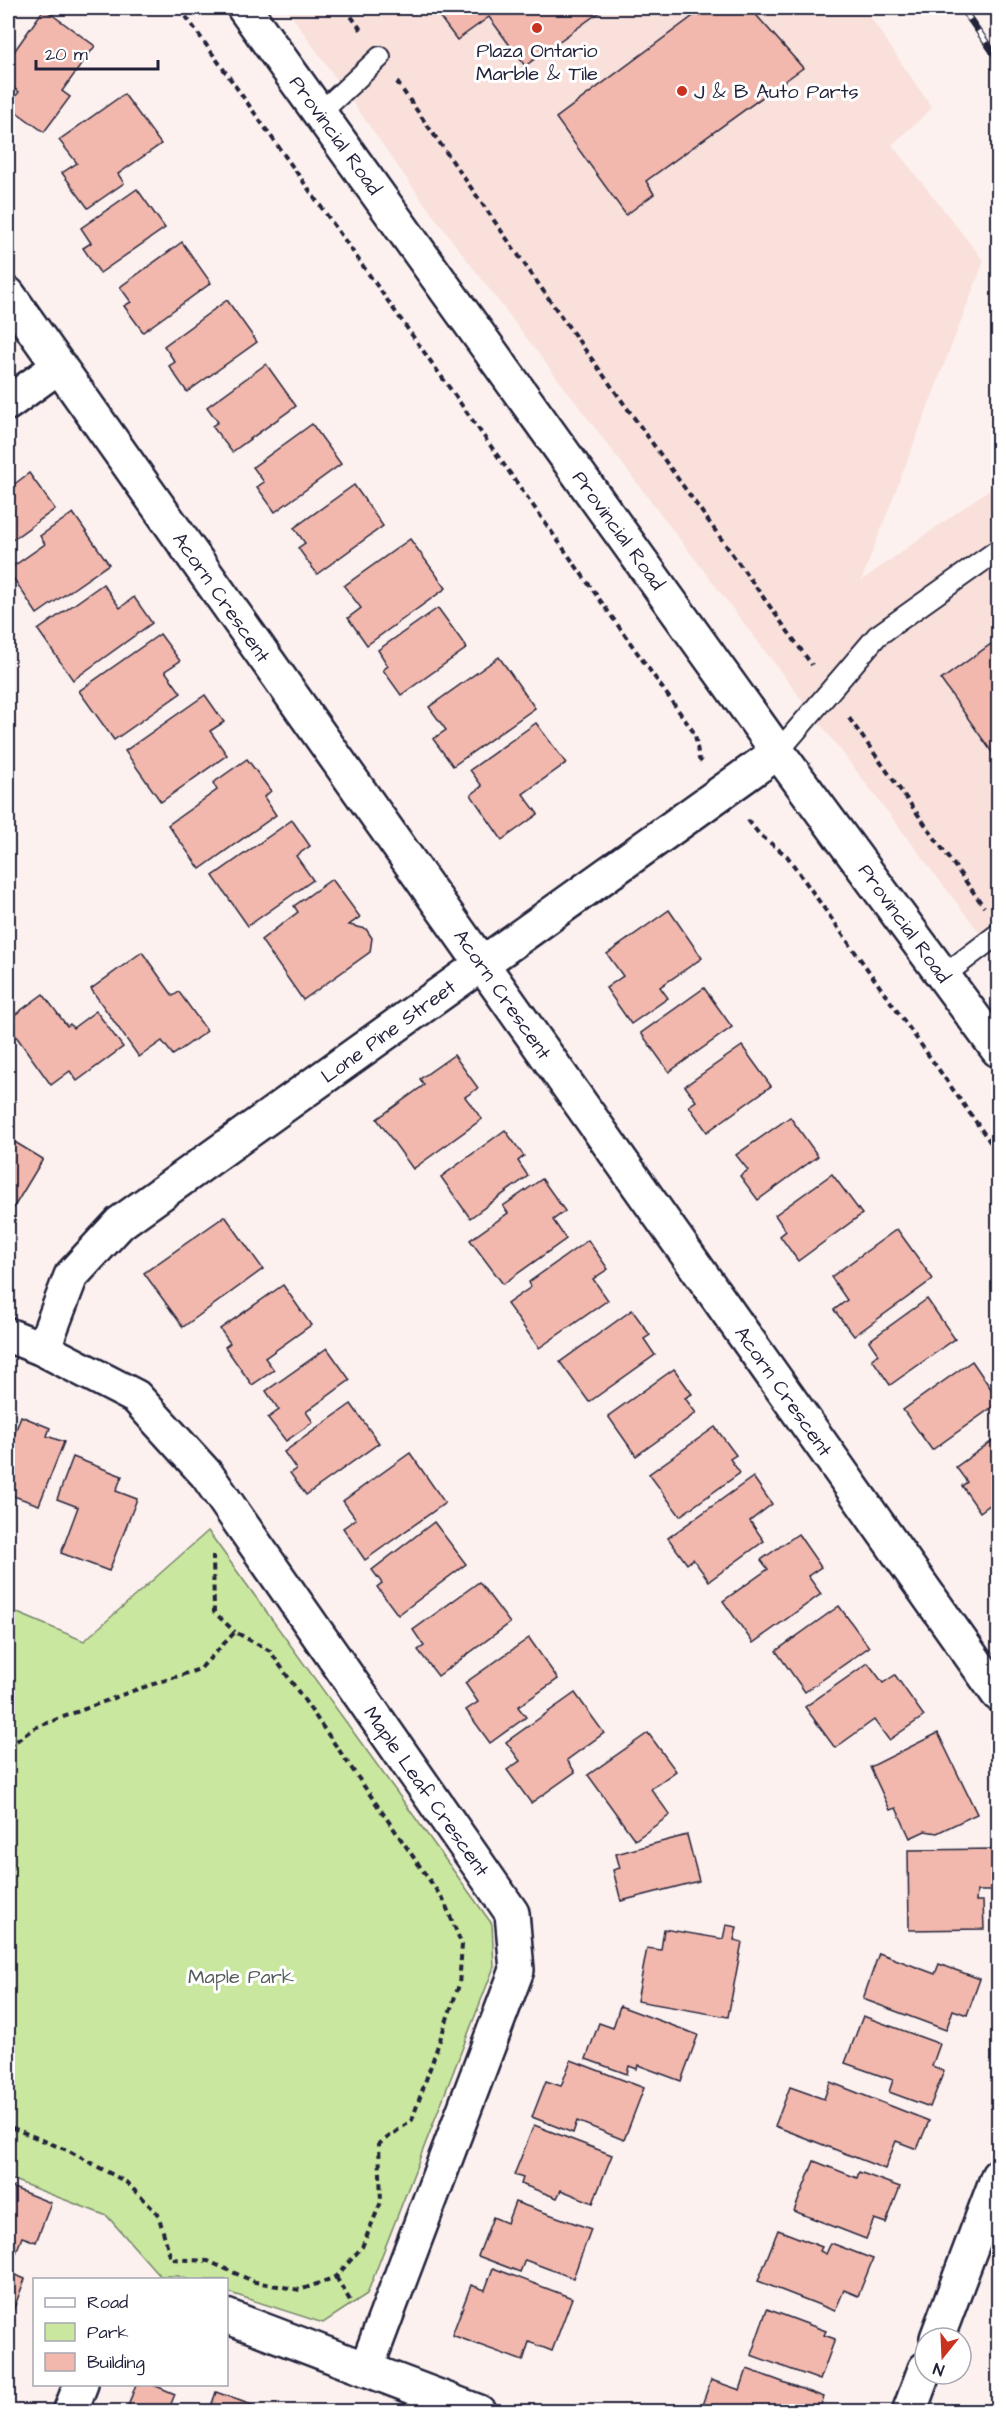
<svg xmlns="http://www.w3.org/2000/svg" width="1006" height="2419" viewBox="0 0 1006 2419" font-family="'Architects Daughter',sans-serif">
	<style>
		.built { fill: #f9e0db }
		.green { fill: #c9e79e; stroke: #76846c; stroke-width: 1.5 }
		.building { fill: #f2b8ad; stroke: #22223b; stroke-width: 1.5 }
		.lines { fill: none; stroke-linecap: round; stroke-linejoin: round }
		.service-casing { stroke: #22223b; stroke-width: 24 }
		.minor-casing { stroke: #22223b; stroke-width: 38 }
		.secondary-casing { stroke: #22223b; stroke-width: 38 }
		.path { stroke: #22223b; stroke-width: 4; stroke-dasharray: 6 4.5; stroke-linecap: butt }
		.service { stroke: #fff; stroke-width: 20 }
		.minor { stroke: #fff; stroke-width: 33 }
		.secondary { stroke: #fff; stroke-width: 33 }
		.rail-casing { stroke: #22223b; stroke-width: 7 }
		.rail { stroke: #fff; stroke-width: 4.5; stroke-dasharray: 14; stroke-linecap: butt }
		.poi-dot { fill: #c8321e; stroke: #fff; stroke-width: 2 }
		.labels { text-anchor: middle; stroke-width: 6; stroke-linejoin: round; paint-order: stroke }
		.poi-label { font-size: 20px; fill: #22223b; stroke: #fff }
		.street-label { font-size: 20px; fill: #22223b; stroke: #fff }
		.park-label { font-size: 20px; fill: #545d59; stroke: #fff }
	</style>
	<rect width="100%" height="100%" fill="#fcf1ef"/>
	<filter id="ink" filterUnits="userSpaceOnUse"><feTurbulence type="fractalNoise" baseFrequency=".0167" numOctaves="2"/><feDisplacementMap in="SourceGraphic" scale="12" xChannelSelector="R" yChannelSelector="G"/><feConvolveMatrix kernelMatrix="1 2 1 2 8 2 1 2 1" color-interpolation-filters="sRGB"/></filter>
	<g filter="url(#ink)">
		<path class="built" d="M286,8H864L932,108L892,145L984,261L861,581L998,483V957L426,206Z"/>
		<path class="green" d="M208,1531L492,1924L494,1967L367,2294L323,2323L227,2292L226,2280H189L178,2276H160L107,2216L8,2178V1609L84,1641Z"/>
		<g class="building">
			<path d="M433,8H605L525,66L489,17L457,40Z"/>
			<path d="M704,8H750L803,68L646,181L654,194L626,215L556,118Z"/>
			<path d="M44,9L95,46L62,91L70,97L44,132L8,106L19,92L8,84V60Z"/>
			<path d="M124,94L161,144L118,174L124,183L88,208L62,173L77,163L59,140Z"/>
			<path d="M137,189L165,228L100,273L83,248L91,243L81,228Z"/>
			<path d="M182,242L211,283L143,332L124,306L131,302L120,287Z"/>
			<path d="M227,300L257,342L187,392L169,366L175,362L164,346Z"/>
			<path d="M266,364L296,406L232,452L212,426L218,422L207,407Z"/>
			<path d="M312,424L341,464L275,512L257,487L264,482L253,467Z"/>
			<path d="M29,473L55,509L8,543V489Z"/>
			<path d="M354,485L383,526L317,574L298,548L305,543L294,528Z"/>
			<path d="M73,513L109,564L37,614L8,570L45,544L40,536Z"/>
			<path d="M410,539L446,588L367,645L348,618L361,608L344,586Z"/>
			<path d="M103,584L120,608L134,597L152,623L73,680L38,630Z"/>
			<path d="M438,608L467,648L401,695L383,670L388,666L378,650Z"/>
			<path d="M160,634L180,661L165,671L181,693L114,740L79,691Z"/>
			<path d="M998,639V761L941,680Z"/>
			<path d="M499,657L535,708L453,766L433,739L446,730L429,707Z"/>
			<path d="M205,695L224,722L210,731L227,755L161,802L125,751Z"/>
			<path d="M536,723L566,763L523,794L538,814L502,840L471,795L482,786L470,770Z"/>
			<path d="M247,759L271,791L264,797L276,815L200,869L168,825L217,790L213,783Z"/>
			<path d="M292,820L310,846L296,856L313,880L248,926L213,876Z"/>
			<path d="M332,879L360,917L349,925L366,929L372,938L370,952L303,1000L261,940L298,912L294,906Z"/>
			<path d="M669,910L702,958L660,987L668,998L631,1024L606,988L623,976L607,954Z"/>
			<path d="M142,952L173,996L179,992L207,1031L173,1055L162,1041L139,1057L91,989Z"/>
			<path d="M704,988L732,1027L669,1072L641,1033Z"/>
			<path d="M43,994L67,1026L70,1024L73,1028L96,1011L123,1047L77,1081L70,1071L51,1085L8,1025V1020Z"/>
			<path d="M742,1046L771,1086L707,1132L689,1106L696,1101L685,1086Z"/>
			<path d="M454,1055L478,1088L465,1097L482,1119L413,1169L377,1119L424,1085L420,1079Z"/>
			<path d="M790,1117L818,1156L758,1200L740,1176L748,1170L736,1155Z"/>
			<path d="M505,1130L524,1156L518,1161L528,1176L470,1218L441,1177Z"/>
			<path d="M8,1138L43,1159L8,1217Z"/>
			<path d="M832,1174L862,1214L798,1261L780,1236L786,1231L775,1215Z"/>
			<path d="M542,1179L565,1211L553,1220L566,1239L503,1284L470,1240L508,1213L503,1206Z"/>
			<path d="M225,1216L263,1269L183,1327L144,1273Z"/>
			<path d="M897,1229L933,1279L854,1336L834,1310L847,1300L831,1277Z"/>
			<path d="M588,1240L608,1269L593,1279L608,1300L539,1348L507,1304L531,1287L529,1282Z"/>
			<path d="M283,1285L311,1325L265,1358L274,1370L252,1385L225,1347L230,1343L220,1329Z"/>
			<path d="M927,1299L955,1339L890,1385L872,1359L878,1354L869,1341Z"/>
			<path d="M632,1310L650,1335L644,1339L655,1355L589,1402L560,1362Z"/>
			<path d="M327,1348L350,1380L306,1412L313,1422L286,1441L268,1418L279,1410L266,1391Z"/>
			<path d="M972,1361L998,1399V1403L932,1450L903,1410Z"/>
			<path d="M674,1369L692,1394L685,1398L696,1413L636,1456L608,1416Z"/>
			<path d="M351,1404L379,1443L306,1495L290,1473L296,1469L284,1452Z"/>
			<path d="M21,1416L50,1428L47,1436L64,1442L39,1505L8,1494V1452Z"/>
			<path d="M715,1427L736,1455L730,1459L740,1473L680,1516L649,1474Z"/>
			<path d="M998,1437V1499L980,1512L962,1486L967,1482L956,1467Z"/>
			<path d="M410,1453L445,1503L365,1560L343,1528L356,1519L343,1501Z"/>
			<path d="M73,1457L122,1476L116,1491L137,1499L109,1571L61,1553L78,1507L57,1499Z"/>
			<path d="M753,1477L772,1504L750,1521L764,1541L709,1581L693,1559L687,1564L668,1538Z"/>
			<path d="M434,1522L466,1564L398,1615L377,1587L382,1583L372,1570Z"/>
			<path d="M798,1534L821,1567L808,1576L821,1594L753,1643L723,1601L768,1569L761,1560Z"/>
			<path d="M479,1582L510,1623L438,1676L418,1650L424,1646L413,1630Z"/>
			<path d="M839,1606L869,1647L805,1692L776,1651Z"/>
			<path d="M529,1638L558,1679L518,1707L526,1717L490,1743L466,1710L478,1702L465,1683Z"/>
			<path d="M868,1663L883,1683L895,1675L924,1716L889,1740L874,1720L835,1748L805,1707Z"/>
			<path d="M575,1693L604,1733L567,1760L575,1772L531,1803L507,1770L520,1761L506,1742Z"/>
			<path d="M648,1733L676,1771L651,1789L670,1815L635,1840L588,1775Z"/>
			<path d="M938,1733L977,1814L937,1833L925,1831L910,1838L896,1808L890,1810L870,1767Z"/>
			<path d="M687,1835L699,1881L621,1901L613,1870L620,1868L616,1854Z"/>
			<path d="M998,1849V1891H977L976,1901H983L984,1929L909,1930L908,1850Z"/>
			<path d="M726,1925L737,1927L734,1940L742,1942L728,2017L637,2001L647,1948L661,1950L664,1929L723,1939Z"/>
			<path d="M879,1953L935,1974L939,1964L980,1979L967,2015L953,2010L946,2030L863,1999Z"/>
			<path d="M620,2006L698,2035L681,2081L638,2065L637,2069L629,2066L627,2074L586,2059L599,2023L613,2028Z"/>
			<path d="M863,2016L940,2044L932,2066L944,2071L930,2107L889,2092L893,2080L845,2063Z"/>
			<path d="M571,2060L644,2088L624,2140L577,2121L573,2133L532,2117L546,2081L561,2086Z"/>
			<path d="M830,2082L929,2121L917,2149L896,2141L885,2169L775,2126L790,2087L824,2099Z"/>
			<path d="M534,2125L612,2155L593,2203L561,2190L557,2198L521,2184L523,2178L514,2175Z"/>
			<path d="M814,2161L857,2178L859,2172L900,2187L886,2223L874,2219L866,2239L794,2211Z"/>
			<path d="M11,2187L51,2203L36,2242L22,2237L14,2258L8,2255V2196Z"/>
			<path d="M515,2202L591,2229L573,2278L525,2260L520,2272L478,2256L493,2217L507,2223Z"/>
			<path d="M778,2230L822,2247L820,2251L826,2254L831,2243L873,2259L858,2296L844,2290L835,2311L758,2281Z"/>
			<path d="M493,2268L572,2298L552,2351L529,2342L523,2361L452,2335L471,2285L485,2290Z"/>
			<path d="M8,2272L25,2279L11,2316L8,2314Z"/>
			<path d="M767,2309L826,2331L824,2335L835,2339L820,2380L751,2355Z"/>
			<path d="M747,2369L824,2397L818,2412H711V2409L702,2405L711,2380L740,2390Z"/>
			<path d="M136,2384H151L175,2394L169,2409L176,2412H126Z"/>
			<path d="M998,2389V2412H990Z"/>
			<path d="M216,2392L254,2406L251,2412H209Z"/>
		</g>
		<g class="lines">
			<g class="service-casing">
				<g id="service">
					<path d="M320,113L380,57"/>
					<path d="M778,752L877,636L998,550"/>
					<path d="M943,976L998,934"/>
				</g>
			</g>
			<g class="minor-casing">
				<g id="minor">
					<path d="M8,294L998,1694"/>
					<path d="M8,403L59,366"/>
					<path d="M8,1335L43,1349L136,1397L207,1475L512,1913L517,1970L366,2369"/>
					<path d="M43,1349L71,1276L120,1223L778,752"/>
					<path d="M226,2316L479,2412"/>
					<path d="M937,2338L998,2176"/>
					<path d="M70,2412L81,2384"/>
					<path d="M909,2412L925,2369"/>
				</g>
			</g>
			<g class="secondary-casing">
				<path id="secondary" d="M244,8L778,752L998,1050"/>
			</g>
			<g class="path">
				<path d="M180,8L695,734L699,759L702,762"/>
				<path d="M345,8L362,31"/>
				<path d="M397,82L563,319L812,665"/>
				<path d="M849,718L984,907"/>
				<path d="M748,820L759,834L787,856L998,1153"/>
				<path d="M213,1555L214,1612L235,1632"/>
				<path d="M8,1747L34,1728L135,1690L200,1669L235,1632L270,1651L444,1901L462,1945L459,1985L412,2120L379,2144L381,2202L362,2247L336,2277L300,2290L255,2282L208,2261L171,2259L158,2214L126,2182L69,2151L8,2126"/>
				<path d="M336,2277L351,2302"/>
			</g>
			<use href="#service" class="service"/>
			<use href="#minor" class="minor"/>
			<use href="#secondary" class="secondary"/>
			<g class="rail-casing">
				<path id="rail" d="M962,8L998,59"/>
			</g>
			<use href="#rail" class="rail"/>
		</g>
	</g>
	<g class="poi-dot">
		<circle cx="537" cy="28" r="6"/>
		<circle cx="682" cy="91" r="6"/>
	</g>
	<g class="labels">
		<g class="poi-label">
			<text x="537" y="57">Plaza Ontario<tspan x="537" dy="23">Marble &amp; Tile</tspan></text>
			<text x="694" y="98" text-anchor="start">J &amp; B Auto Parts</text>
		</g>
		<g class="street-label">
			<text transform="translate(336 135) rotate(54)" y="7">Provincial Road</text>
			<text transform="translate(619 530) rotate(54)" y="7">Provincial Road</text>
			<text transform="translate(222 597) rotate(55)" y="7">Acorn Crescent</text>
			<text transform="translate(905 923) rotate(54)" y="7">Provincial Road</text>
			<text transform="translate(503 994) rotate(55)" y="7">Acorn Crescent</text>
			<text transform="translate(388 1031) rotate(-36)" y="7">Lone Pine Street</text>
			<text transform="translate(784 1391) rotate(55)" y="7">Acorn Crescent</text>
			<text transform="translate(427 1791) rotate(55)" y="7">Maple Leaf Crescent</text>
		</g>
		<g class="park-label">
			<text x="241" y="1983">Maple Park</text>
		</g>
	</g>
	<rect width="1006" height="2419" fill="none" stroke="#fff" stroke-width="30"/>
	<rect x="15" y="15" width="976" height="2389" fill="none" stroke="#22223b" stroke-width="2" filter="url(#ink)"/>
	<rect x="33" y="2278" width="195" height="108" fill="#ffffff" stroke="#a7a7b1" stroke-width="1.5"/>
	<rect x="45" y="2298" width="30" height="9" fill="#ffffff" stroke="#a7a7b1" stroke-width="1.5"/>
	<text x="87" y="2308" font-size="18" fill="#22223b">Road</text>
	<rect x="45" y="2323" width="30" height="18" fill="#c9e79e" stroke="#a7a7b1" stroke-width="1.5"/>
	<text x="87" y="2338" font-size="18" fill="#22223b">Park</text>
	<rect x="45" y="2353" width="30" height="18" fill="#f2b8ad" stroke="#a7a7b1" stroke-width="1.5"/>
	<text x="87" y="2368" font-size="18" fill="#22223b">Building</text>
	<g transform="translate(943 2356) rotate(198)"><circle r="28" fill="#ffffff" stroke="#a7a7b1" stroke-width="1.5"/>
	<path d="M0-4.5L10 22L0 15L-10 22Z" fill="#c8321e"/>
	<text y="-9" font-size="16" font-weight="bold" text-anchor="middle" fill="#22223b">N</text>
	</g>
	<path d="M36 60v9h122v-9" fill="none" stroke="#22223b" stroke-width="3"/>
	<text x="45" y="60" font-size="18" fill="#22223b" stroke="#ffffff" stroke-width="4.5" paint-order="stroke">20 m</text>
</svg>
